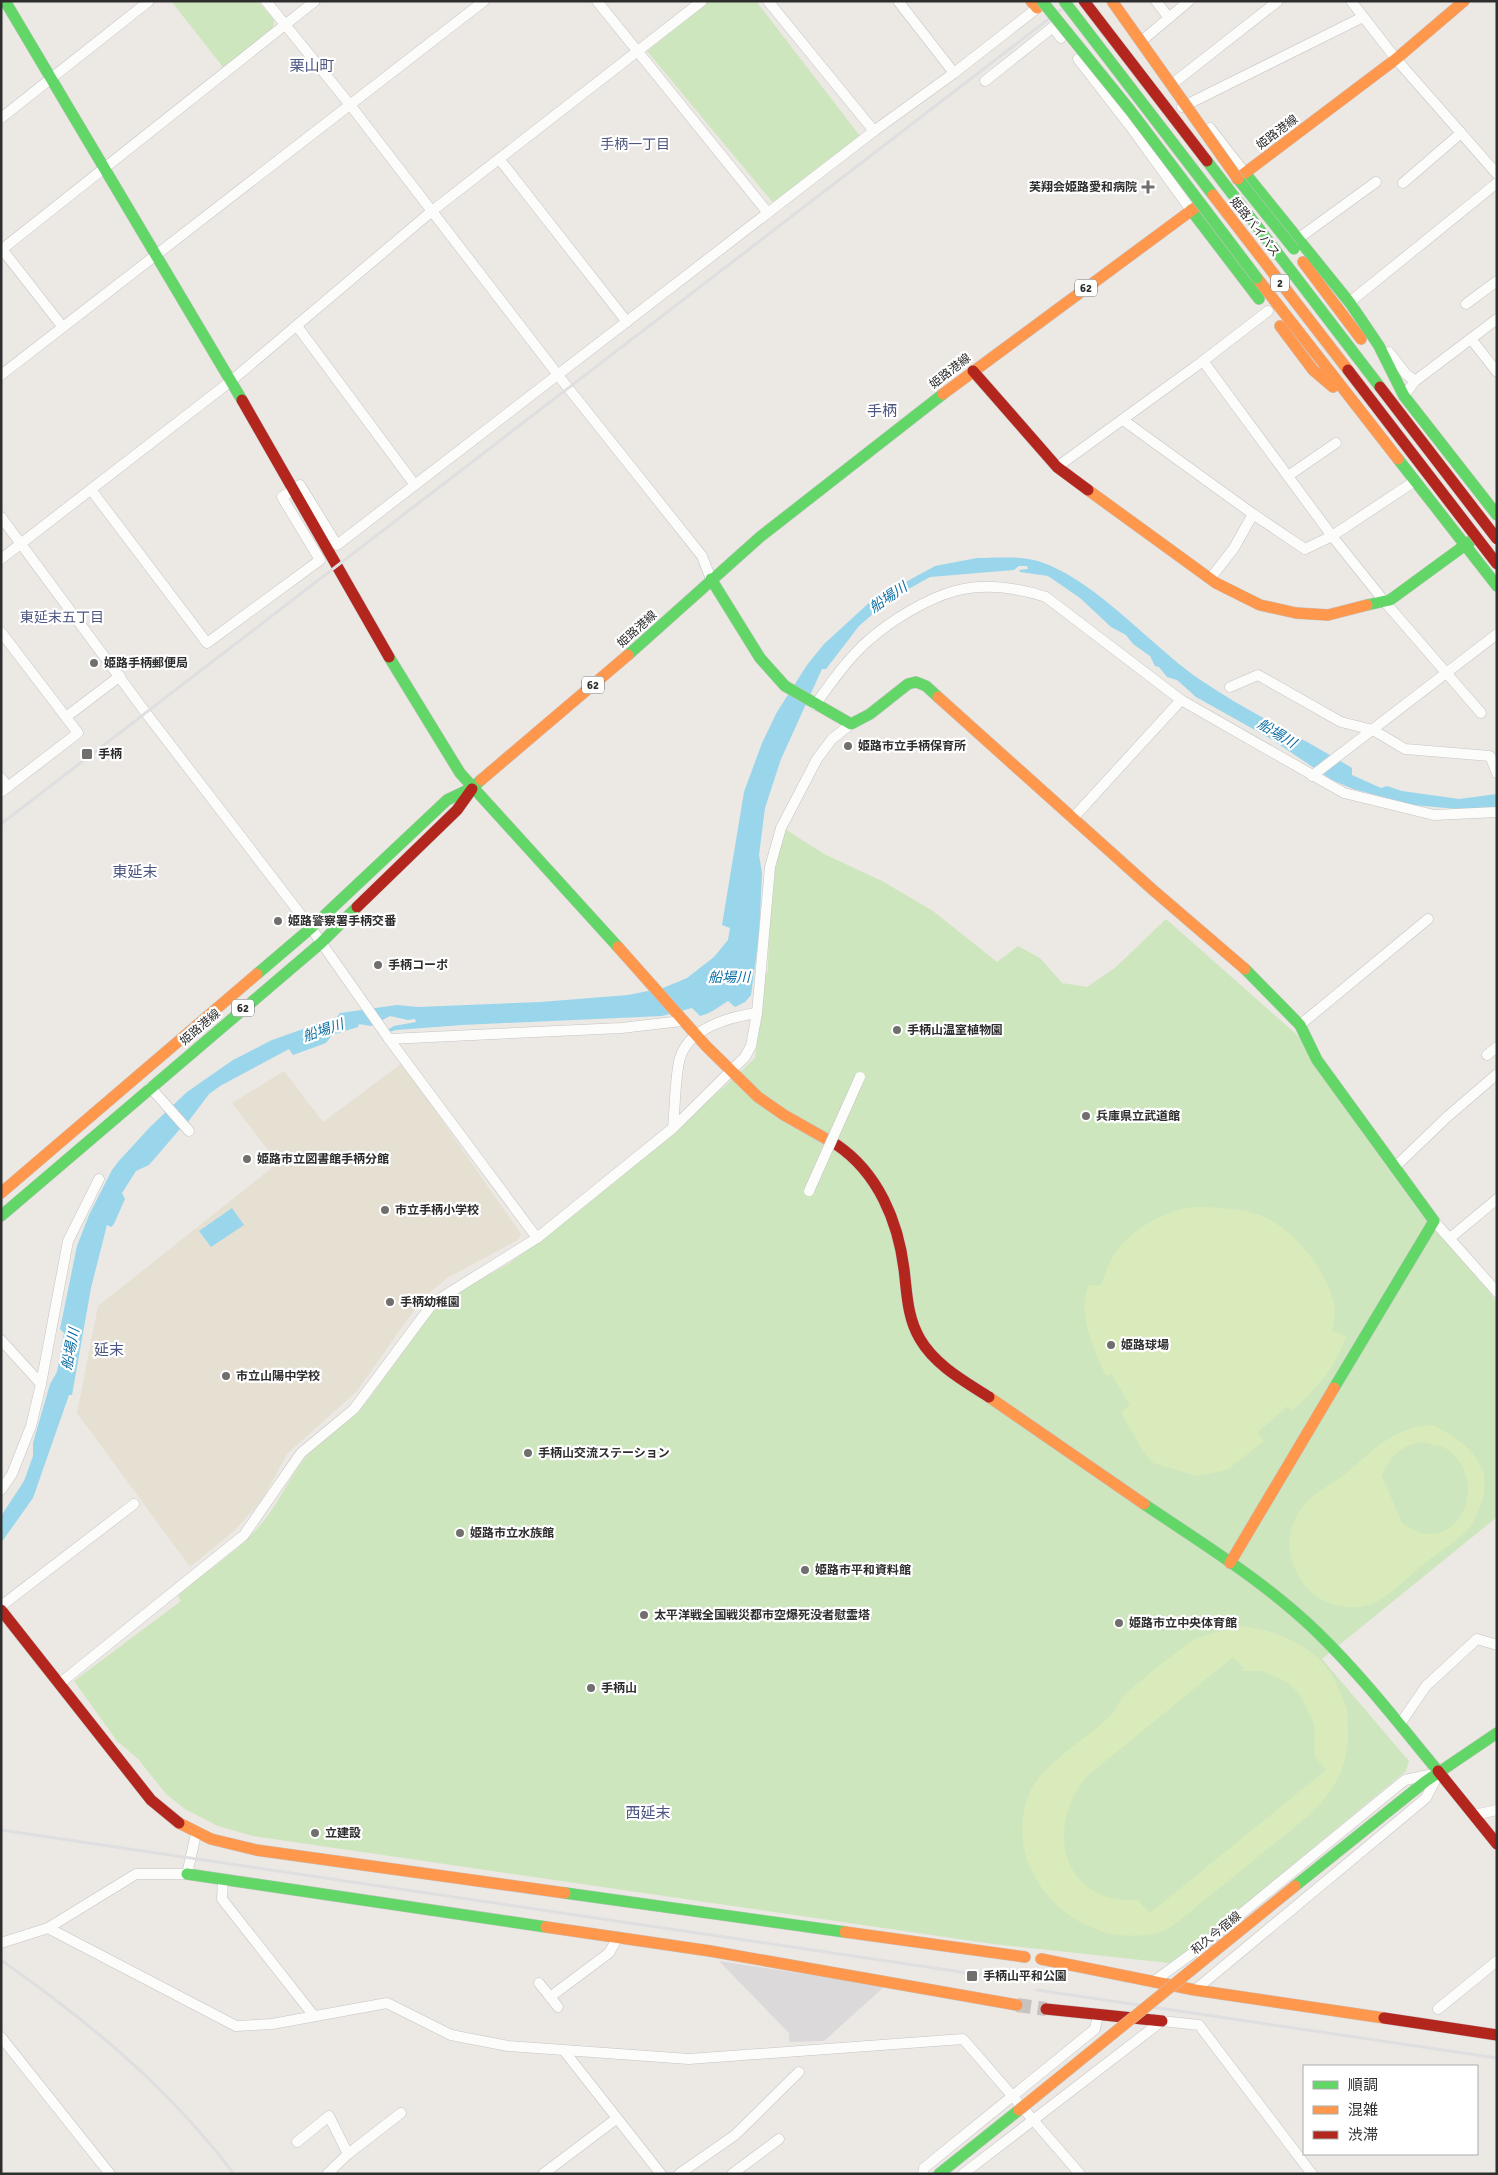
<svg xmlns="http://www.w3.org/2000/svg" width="1498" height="2175" viewBox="0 0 1498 2175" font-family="Signika,'Noto Sans JP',sans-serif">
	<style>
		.industrial { fill: #dcd9db }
		.education { fill: #e6e0d3 }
		.green { fill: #cee6be }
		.pitch { fill: #d9eabb; fill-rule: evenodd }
		.water { fill: #99d6ec }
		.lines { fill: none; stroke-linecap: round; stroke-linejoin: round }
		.secondary-tunnel { stroke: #c6c3c0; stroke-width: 14; stroke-dasharray: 14 7; stroke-linecap: butt }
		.street-casing { stroke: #c5c4c5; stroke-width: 11 }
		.fast-casing { stroke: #c5c4c5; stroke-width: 12 }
		.slow-casing { stroke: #c5c4c5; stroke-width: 12 }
		.jam-casing { stroke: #c5c4c5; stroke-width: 12 }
		.street { stroke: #fcfcfb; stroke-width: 10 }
		.fast { stroke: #63d668; stroke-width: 11 }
		.slow { stroke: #ff974d; stroke-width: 11 }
		.jam { stroke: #b3261e; stroke-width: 11 }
		.rail { stroke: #dfdfe1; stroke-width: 3 }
		.street-bridge-casing { stroke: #c5c4c5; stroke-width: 11; stroke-linecap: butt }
		.fast-bridge-casing { stroke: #c5c4c5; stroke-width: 12; stroke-linecap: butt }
		.slow-bridge-casing { stroke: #c5c4c5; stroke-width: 12; stroke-linecap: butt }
		.jam-bridge-casing { stroke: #c5c4c5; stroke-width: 12; stroke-linecap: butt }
		.street-bridge { stroke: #fcfcfb; stroke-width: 10 }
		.fast-bridge { stroke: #63d668; stroke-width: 11 }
		.slow-bridge { stroke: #ff974d; stroke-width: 11 }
		.jam-bridge { stroke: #b3261e; stroke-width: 11 }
		.poi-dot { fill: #706f6e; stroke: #fff; stroke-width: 2 }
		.labels { text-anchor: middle; stroke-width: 4.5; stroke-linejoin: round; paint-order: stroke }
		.shield { fill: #fff; stroke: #6d6d6d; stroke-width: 1 }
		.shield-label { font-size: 11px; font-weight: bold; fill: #2e2e2e }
		.street-label { font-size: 12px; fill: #2e2e2e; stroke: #fff }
		.poi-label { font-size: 12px; font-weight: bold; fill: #2e2e2e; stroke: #fff; text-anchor: start }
		.neighbourhood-label { font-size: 14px; fill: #4d5680; stroke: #fff }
		.water-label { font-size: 14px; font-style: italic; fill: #0d6fa3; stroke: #fff }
		.quarter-label { font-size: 15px; fill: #4d5680; stroke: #fff }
	</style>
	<rect width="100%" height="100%" fill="#ece8e4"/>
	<path class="industrial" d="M719,1961L885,1986L824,2041L789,2042V2033Z"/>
	<path class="education" d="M402,1063L521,1234L518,1240L447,1278L422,1299L357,1391L287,1454L262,1500L235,1530L190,1567L77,1413L98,1306L278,1163L232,1103L284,1071L323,1122Z"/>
	<g class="green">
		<path d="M171,1H258L274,20L273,28L223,67Z"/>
		<path d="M709,1H756L860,136L774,204L647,51Z"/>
		<path d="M785,829L824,854L882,881L933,911L997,962L1018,946L1040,958L1062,983L1087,987L1116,967L1166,919L1304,1041L1311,1061L1421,1214L1450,1243L1497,1302V1517L1322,1659L1409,1761L1406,1771L1178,1959L1169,1963L993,1944L253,1836L218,1826L185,1809L166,1794L138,1759L117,1741L74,1681L181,1601L178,1597L180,1592C204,1573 233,1555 254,1532C278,1508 289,1475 311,1451C328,1432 352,1420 368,1400L435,1308L461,1290L508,1264L542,1240L724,1087L755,1058L764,978L768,970L770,873Z"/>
	</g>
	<g class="pitch">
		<path d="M1192,1207C1212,1207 1233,1208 1253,1213C1290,1223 1326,1268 1334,1304C1336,1312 1333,1323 1332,1331L1346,1336C1336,1368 1317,1388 1292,1411L1288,1406L1258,1432L1264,1441L1227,1470L1197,1476L1153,1463L1143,1451L1121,1413L1130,1405L1111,1374L1106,1376C1094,1350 1076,1312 1089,1285H1101C1104,1277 1107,1268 1111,1260C1125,1232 1162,1212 1192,1207Z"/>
		<path d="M1433,1425C1467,1442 1498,1467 1479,1509C1476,1514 1474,1522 1471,1526C1462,1538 1436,1554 1424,1564C1411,1574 1390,1596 1376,1602C1354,1613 1323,1606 1307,1588C1286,1564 1283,1530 1304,1505C1314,1492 1333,1484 1346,1473C1374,1450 1394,1426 1433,1425ZM1422,1442C1429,1444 1439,1445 1445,1448C1484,1472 1470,1536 1427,1534C1419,1534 1409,1527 1402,1523L1382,1476C1390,1455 1401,1446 1422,1442Z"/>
		<path d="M1242,1626C1278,1630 1322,1649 1337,1685C1340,1693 1345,1702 1347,1710C1348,1717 1347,1725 1348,1733C1349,1791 1306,1818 1265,1851C1237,1874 1208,1897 1180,1920C1174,1924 1167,1930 1160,1932C1080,1955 994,1870 1031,1790C1043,1764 1089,1737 1110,1716C1116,1709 1119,1700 1126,1694C1145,1676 1167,1660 1187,1644L1199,1637ZM1233,1657L1244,1668L1242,1671H1261L1274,1676L1287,1682L1300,1695L1314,1724L1315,1757L1326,1770L1150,1913L1139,1902L1140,1900C1064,1906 1043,1830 1086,1777Z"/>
	</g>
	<g class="water">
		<path d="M977,558C995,558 1016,556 1034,560C1091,575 1149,644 1199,679C1247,712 1302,737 1352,768V775L1381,788L1387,786L1402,791L1459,799L1497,794V807L1468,810L1413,805L1353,789L1332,780L1271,739L1196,697L1177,680L1167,677L1159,667L1155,666L1150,656L1133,644L1126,635L1111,627L1080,598L1048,576L1020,572L1019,570L1028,569L1027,566H1019L1014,570L930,577L889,600L859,626L826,669H822L781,759L765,808L759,855L762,873L759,936L751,995L745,1002L735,1007L728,1001C718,1007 712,1013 700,1016L692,1008L662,1016L462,1025L396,1030L379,1035L394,1026L416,1022L415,1019L408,1020L390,1016L371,1026L359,1024L358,1027L332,1035L326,1043L293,1055L289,1049L220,1086L209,1094L182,1130L180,1129L149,1165L136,1171L122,1193L125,1199L114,1224L111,1227L107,1225L91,1288L72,1395H69L33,1498L1,1543V1516L24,1481L33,1456V1443L50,1384L57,1372L64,1333L60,1329L77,1246L89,1215L112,1170L118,1162L150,1127L187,1092L233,1060L272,1040L337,1017L340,1013L397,1005L418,1007L540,1002L628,995L663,988L687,978L714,957L728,940L730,928L722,925L744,792L762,743L777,712L807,665L824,644L871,601L935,566Z"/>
		<path d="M232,1208L244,1225L211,1247L199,1231Z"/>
	</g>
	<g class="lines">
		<path class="secondary-tunnel" d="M1017,2005L1046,2009"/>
		<g class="street-casing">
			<g id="street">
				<path d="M266,1L351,106L565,384L702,556L711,579"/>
				<path d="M597,1L768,213"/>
				<path d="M768,1L874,131"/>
				<path d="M898,1L954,73"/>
				<path d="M1156,1L1169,18"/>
				<path d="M1351,1L1396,59L1497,174"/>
				<path d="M1145,38L1189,1"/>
				<path d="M1078,59L1133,130L1191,210"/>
				<path d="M985,81L1053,27L1061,38"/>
				<path d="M1176,81L1278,1"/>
				<path d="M1182,107L1363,17"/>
				<path d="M1,118L149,1"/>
				<path d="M1210,128L1245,173"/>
				<path d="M500,160L627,322"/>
				<path d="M1403,183L1461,133"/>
				<path d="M1299,238L1376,182"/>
				<path d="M1,248L62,326"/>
				<path d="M1,250L315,1"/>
				<path d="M1466,304L1497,281"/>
				<path d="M1354,307L1350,303L1356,297L1497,183"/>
				<path d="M297,326L415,485"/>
				<path d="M1471,339L1497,372"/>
				<path d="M1389,352L1406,374L1415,381"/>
				<path d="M1203,361L1268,311"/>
				<path d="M1,375L484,1"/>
				<path d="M1404,396L1415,381L1497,319"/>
				<path d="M1123,420L1253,514"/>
				<path d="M1057,467L1203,361L1332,536L1384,601L1481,713"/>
				<path d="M1288,476L1336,443"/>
				<path d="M92,491L207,643L320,560L282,497L300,485L337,545L874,131L954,73L1040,6"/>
				<path d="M1,517L146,713L311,928L389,1039L537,1238"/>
				<path d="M1,559L231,381L432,211L702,1"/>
				<path d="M1210,579L1234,548L1253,514L1305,549L1332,536L1415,481"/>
				<path d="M1,632L78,733L1,792"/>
				<path d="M1230,687L1258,675L1341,722L1373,730L1405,749L1490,756L1497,773"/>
				<path d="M815,705C831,683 848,658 869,640C890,621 928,598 955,591C984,583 1018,588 1046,597L1181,700L1344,793L1434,815L1497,812"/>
				<path d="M66,717L120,676"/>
				<path d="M1312,776L1497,634"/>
				<path d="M1,778L8,787"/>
				<path d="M1073,818L1181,700"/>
				<path d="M1300,1025L1428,919"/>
				<path d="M389,1039L621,1028L682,1021"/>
				<path d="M1487,1055L1497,1047"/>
				<path d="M150,1087L189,1131"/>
				<path d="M673,1128C675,1110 675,1074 680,1058C689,1028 729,1017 757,1013"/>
				<path d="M1395,1167L1447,1117L1497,1074"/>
				<path d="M1434,1221L1497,1292"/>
				<path d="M1450,1238L1497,1199"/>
				<path d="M1,1340L41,1384"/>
				<path d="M1,1490L12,1474L31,1426L41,1384L68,1241L99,1179"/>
				<path d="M1,1606L134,1504"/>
				<path d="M59,1684L244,1535L301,1453L354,1409L433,1303L537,1238L673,1128L745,1057L751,1046L757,1013L770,867L781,828L817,759L832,739L851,724"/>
				<path d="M1400,1724L1426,1686L1477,1639L1497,1645"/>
				<path d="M1474,1815L1497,1810"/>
				<path d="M223,1880L222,1899L314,2016"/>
				<path d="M48,1928L136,1874H187L196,1834"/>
				<path d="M1,1943L48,1928L236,2026L272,2024L387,2003L451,2035L508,2046L689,2059L963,2039L1080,2174"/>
				<path d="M1153,1982L1198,1949L1405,1780L1433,1774"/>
				<path d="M539,1983L558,2007"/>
				<path d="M1195,1990L1426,1798L1439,1773"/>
				<path d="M550,1997L609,1953L618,1937"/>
				<path d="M1438,2009L1497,1961"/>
				<path d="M1,2037L110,2174"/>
				<path d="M565,2052L661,2174"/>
				<path d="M297,2142L329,2116L348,2154"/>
				<path d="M327,2174L348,2154L401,2113"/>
				<path d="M543,2174L616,2119"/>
				<path d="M679,2174L735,2135L799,2072"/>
				<path d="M732,2174L779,2139"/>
				<path d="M923,2174L924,2168L1095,2029L1098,2015"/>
				<path d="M963,2174L1162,2021L1199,2025L1312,2174"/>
			</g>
		</g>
		<g class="fast-casing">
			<g id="fast">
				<path d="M5,1L242,400"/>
				<path d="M1245,173L1350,303L1379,346L1404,396L1497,515"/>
				<path d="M1191,210L1259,299"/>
				<path d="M1398,459L1497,586"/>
				<path d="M711,579L760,658L785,686L851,724L870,714L908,684L916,682L926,686L938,697"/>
				<path d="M1367,605L1390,600L1472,540"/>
				<path d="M628,655L760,537L943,394"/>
				<path d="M389,657L460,773L618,947"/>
				<path d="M1245,969L1300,1025L1317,1060L1434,1221L1334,1388"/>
				<path d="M257,974L311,928L447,800L472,788L481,780"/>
				<path d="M1,1216L321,943L357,907"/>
				<path d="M1144,1504C1203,1544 1267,1583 1318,1633C1362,1676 1399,1724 1438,1771"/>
				<path d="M187,1874L546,1927"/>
				<path d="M1295,1886L1426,1781L1497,1733"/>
				<path d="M565,1893L845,1932"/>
				<path d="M939,2174L1019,2110"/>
			</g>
		</g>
		<g class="slow-casing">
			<g id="slow">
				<path d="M1031,1L1037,8"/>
				<path d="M1237,179L1396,59L1464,1"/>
				<path d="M1303,262L1361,339"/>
				<path d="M1257,278L1398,459"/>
				<path d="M1280,326L1313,370L1333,387"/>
				<path d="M943,394L1200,204"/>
				<path d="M1088,490L1216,583L1260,605L1296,613L1328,615L1367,605"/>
				<path d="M938,697L1153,890L1245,969"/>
				<path d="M481,780L628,655"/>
				<path d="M618,947L706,1046L758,1097L784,1115L837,1145"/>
				<path d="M1,1193L257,974"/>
				<path d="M989,1397L1144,1504"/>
				<path d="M1230,1563L1334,1388"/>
				<path d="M179,1823L211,1839L256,1850L565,1893"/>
				<path d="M546,1927L710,1951L1017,2005"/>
				<path d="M845,1932L1025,1957"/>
				<path d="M1041,1959L1195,1990L1384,2018"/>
			</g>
		</g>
		<g class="jam-casing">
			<g id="jam">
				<path d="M973,371L1057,467L1088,490"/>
				<path d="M242,400L389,657"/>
				<path d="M357,907L457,810L472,789"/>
				<path d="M837,1145C878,1173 898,1221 904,1269C907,1293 907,1317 920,1339C935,1365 964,1381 989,1397"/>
				<path d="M1,1610L151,1800L179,1823"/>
				<path d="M1438,1771L1497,1844"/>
				<path d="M1046,2009L1162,2021"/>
				<path d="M1384,2018L1497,2035"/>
			</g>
		</g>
		<use href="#street" class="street"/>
		<use href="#fast" class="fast"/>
		<use href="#slow" class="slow"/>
		<use href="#jam" class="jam"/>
		<g class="rail">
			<path d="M1,824L1072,1"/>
			<path d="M1,1830L988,1976"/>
			<path d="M1,1960C88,2021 169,2088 234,2174"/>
			<path d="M1037,1990L1497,2058"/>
		</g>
		<g class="street-bridge-casing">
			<path id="street-bridge" d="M809,1191L860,1077"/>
		</g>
		<g class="fast-bridge-casing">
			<g id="fast-bridge">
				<path d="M1042,1L1130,110L1257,278"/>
				<path d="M1064,1L1213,195"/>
				<path d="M1207,161L1380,387"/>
				<path d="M1238,179L1294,249"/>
			</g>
		</g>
		<g class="slow-bridge-casing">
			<g id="slow-bridge">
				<path d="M1112,1L1238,179"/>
				<path d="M1213,195L1348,370"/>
				<path d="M1019,2110L1295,1886"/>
			</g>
		</g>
		<g class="jam-bridge-casing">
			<g id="jam-bridge">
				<path d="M1084,1L1207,161"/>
				<path d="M1348,370L1497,564"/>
				<path d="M1380,387L1497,539"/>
			</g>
		</g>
		<use href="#street-bridge" class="street-bridge"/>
		<use href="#fast-bridge" class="fast-bridge"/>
		<use href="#slow-bridge" class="slow-bridge"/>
		<use href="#jam-bridge" class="jam-bridge"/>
	</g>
	<g class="poi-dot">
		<path d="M1145.5 179.5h5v5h5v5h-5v5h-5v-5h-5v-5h5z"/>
		<circle cx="94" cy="663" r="5"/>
		<circle cx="848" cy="746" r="5"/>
		<rect x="81" y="748" width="12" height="12" rx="2.5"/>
		<circle cx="278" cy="921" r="5"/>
		<circle cx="378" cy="965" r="5"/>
		<circle cx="897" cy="1030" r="5"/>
		<circle cx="1086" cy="1116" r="5"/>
		<circle cx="247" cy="1159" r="5"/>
		<circle cx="385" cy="1210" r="5"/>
		<circle cx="390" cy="1302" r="5"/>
		<circle cx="1111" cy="1345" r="5"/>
		<circle cx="226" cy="1376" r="5"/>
		<circle cx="528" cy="1453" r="5"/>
		<circle cx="460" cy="1533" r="5"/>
		<circle cx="805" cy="1570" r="5"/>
		<circle cx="644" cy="1615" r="5"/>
		<circle cx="1119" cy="1623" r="5"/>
		<circle cx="591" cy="1688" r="5"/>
		<circle cx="315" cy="1833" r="5"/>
		<rect x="966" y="1970" width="12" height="12" rx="2.5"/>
	</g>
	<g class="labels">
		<g class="shield">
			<rect x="1271" y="274.5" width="18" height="17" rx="4"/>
			<rect x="1075" y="279.5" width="22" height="17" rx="4"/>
			<rect x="582" y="676.5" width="22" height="17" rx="4"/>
			<rect x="232" y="999.5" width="22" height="17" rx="4"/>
		</g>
		<g class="shield-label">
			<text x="1280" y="287">2</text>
			<text x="1086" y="292">62</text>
			<text x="593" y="689">62</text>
			<text x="243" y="1012">62</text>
		</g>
		<g class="street-label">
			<text transform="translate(1277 132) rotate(-37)" y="4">姫路港線</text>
			<text transform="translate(1255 227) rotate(52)" y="4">姫路バイパス</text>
			<text transform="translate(950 371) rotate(-38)" y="4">姫路港線</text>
			<text transform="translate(637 629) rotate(-42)" y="4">姫路港線</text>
			<text transform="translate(200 1027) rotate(-40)" y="4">姫路港線</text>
			<text transform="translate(1216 1933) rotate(-39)" y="4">和久今宿線</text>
		</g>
		<g class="poi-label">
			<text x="1137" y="191" text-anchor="end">芙翔会姫路愛和病院</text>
			<text x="104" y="667">姫路手柄郵便局</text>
			<text x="858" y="750">姫路市立手柄保育所</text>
			<text x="98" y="758">手柄</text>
			<text x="288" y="925">姫路警察署手柄交番</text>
			<text x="388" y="969">手柄コーポ</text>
			<text x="907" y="1034">手柄山温室植物園</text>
			<text x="1096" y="1120">兵庫県立武道館</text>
			<text x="257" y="1163">姫路市立図書館手柄分館</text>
			<text x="395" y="1214">市立手柄小学校</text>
			<text x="400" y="1306">手柄幼稚園</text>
			<text x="1121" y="1349">姫路球場</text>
			<text x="236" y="1380">市立山陽中学校</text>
			<text x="538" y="1457">手柄山交流ステーション</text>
			<text x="470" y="1537">姫路市立水族館</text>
			<text x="815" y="1574">姫路市平和資料館</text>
			<text x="654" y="1619">太平洋戦全国戦災都市空爆死没者慰霊塔</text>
			<text x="1129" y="1627">姫路市立中央体育館</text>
			<text x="601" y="1692">手柄山</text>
			<text x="325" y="1837">立建設</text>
			<text x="983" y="1980">手柄山平和公園</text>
		</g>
		<g class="neighbourhood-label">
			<text x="635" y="149">手柄一丁目</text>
			<text x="62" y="622">東延末五丁目</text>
		</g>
		<g class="water-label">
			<text transform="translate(888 597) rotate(-34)" y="5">船場川</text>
			<text transform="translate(1277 733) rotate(31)" y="5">船場川</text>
			<text x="729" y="982">船場川</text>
			<text transform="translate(323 1030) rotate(-19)" y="5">船場川</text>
			<text transform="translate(70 1349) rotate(-79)" y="5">船場川</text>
		</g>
		<g class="quarter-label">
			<text x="312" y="71">栗山町</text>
			<text x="882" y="416">手柄</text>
			<text x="135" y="877">東延末</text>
			<text x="109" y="1355">延末</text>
			<text x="648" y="1818">西延末</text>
		</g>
	</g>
	<rect width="1498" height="2175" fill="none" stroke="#2e2e2e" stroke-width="5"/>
	<rect x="1303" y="2065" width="175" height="90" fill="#ffffff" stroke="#ababab"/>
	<rect x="1313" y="2081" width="25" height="8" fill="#63d668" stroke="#ababab"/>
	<text x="1348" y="2090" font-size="15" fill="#2e2e2e">順調</text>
	<rect x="1313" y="2106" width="25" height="8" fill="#ff974d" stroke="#ababab"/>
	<text x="1348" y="2115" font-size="15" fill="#2e2e2e">混雑</text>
	<rect x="1313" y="2131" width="25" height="8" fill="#b3261e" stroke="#ababab"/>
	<text x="1348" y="2140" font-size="15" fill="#2e2e2e">渋滞</text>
</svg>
